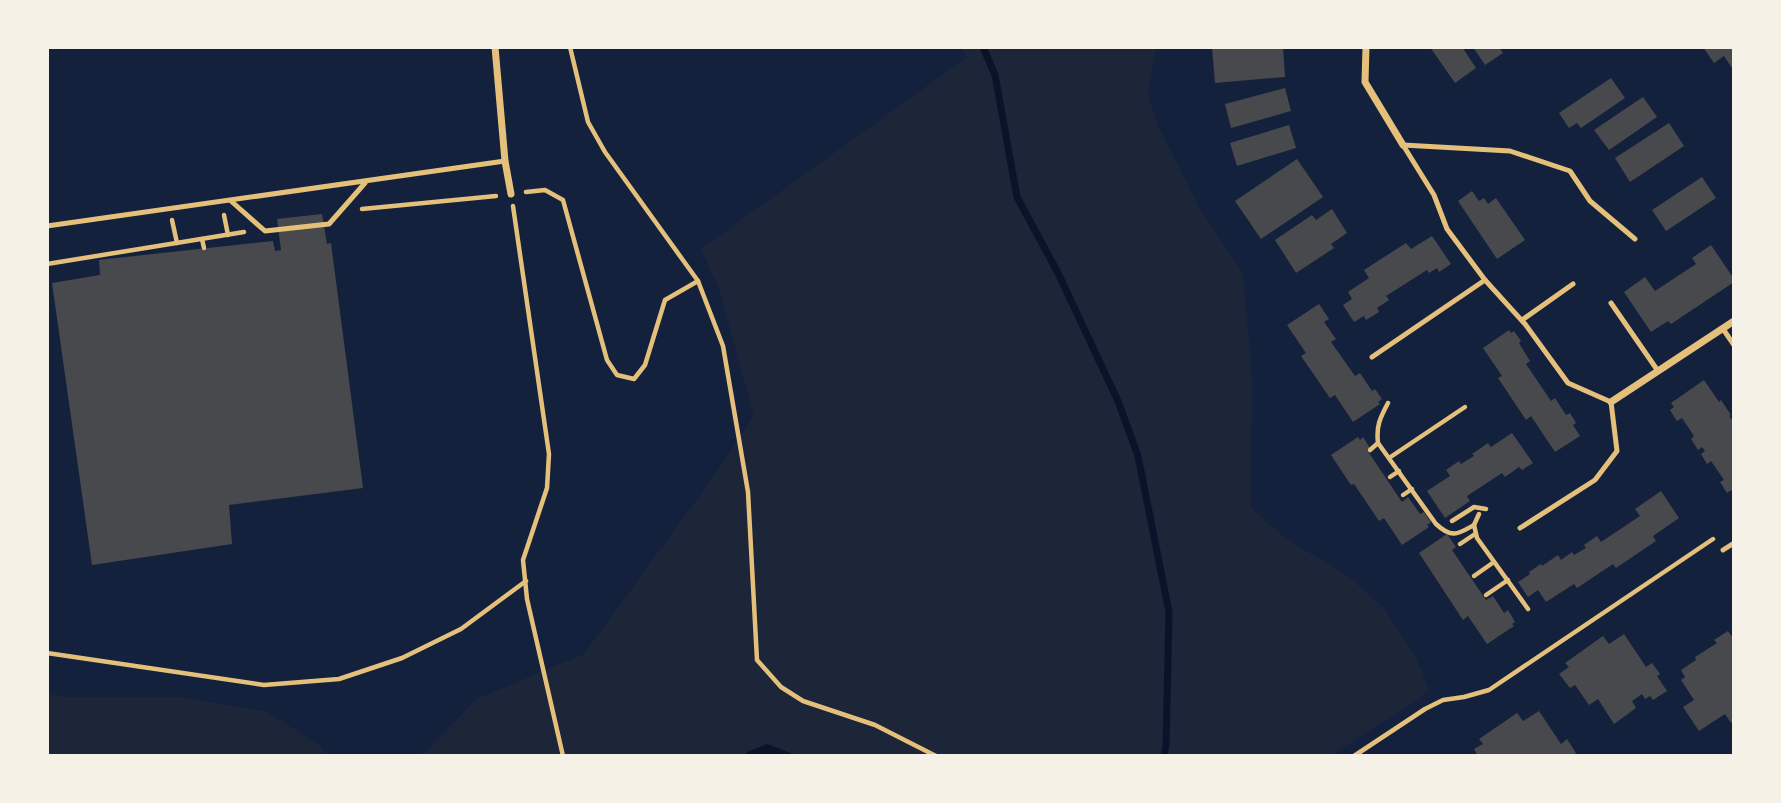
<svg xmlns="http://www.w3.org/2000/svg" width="1781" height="803" viewBox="0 0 1781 803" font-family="'Roboto Condensed',sans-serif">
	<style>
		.green { fill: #1d2539 }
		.water { fill: #0b132b }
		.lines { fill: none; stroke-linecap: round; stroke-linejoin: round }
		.stream { stroke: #0b132b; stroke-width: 7 }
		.building { fill: #48494c }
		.path { stroke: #e5c07b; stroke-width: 4.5 }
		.service { stroke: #e5c07b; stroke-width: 5 }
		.minor { stroke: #e5c07b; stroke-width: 7 }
	</style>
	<rect width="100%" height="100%" fill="#14213d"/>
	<g class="green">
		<path d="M960,47H1156L1148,95L1159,128L1199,207L1243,275L1252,377L1251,508L1288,540L1348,576L1384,608L1417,660L1430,691L1330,756H421L477,699L584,654L716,473L754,416L719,289L701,249L967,57Z"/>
		<path d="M47,694L62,697H182L268,712L323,748L321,756H47Z"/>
	</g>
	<path class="water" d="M767,744L799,756H745L747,752Z"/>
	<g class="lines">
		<path class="stream" d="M983,47L995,75L1017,197L1058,273L1118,401L1138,456L1169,612L1166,746L1164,756"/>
	</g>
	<g class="building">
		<path d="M1212,47H1283L1285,77L1215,83Z"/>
		<path d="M1430,47H1462L1476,68L1455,83Z"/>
		<path d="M1473,47H1499L1503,53L1485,65Z"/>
		<path d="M1703,47H1734V71L1724,56L1714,63Z"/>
		<path d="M1611,78L1625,98L1581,128L1577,123L1569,128L1559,113Z"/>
		<path d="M1285,88L1291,111L1231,128L1225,104Z"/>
		<path d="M1643,97L1657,117L1609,150L1594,130Z"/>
		<path d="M1669,123L1684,146L1630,182L1615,158Z"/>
		<path d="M1289,125L1296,148L1237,166L1230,143Z"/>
		<path d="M1297,159L1323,197L1261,239L1235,201Z"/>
		<path d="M1702,177L1716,198L1666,231L1652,210Z"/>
		<path d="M1472,191L1479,201L1484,198L1488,204L1496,198L1525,240L1497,259L1458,201Z"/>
		<path d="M1332,209L1347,233L1331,244L1334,248L1296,273L1275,240L1312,215L1316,220Z"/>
		<path d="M322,214L327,244L331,243L363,488L229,505L232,544L92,565L52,283L100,275L99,260L107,259L273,241L275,251L281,250L277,219Z"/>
		<path d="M1432,236L1451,264L1439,272L1437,268L1429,273L1427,270L1386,296L1389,300L1377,308L1379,312L1366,320L1364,316L1354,322L1343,305L1352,299L1348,292L1369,278L1364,270L1406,243L1411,249Z"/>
		<path d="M1711,245L1734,279V282L1671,324L1668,321L1651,332L1624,292L1645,277L1655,291L1696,264L1692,258Z"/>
		<path d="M1319,304L1329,319L1324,322L1336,339L1331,342L1355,376L1360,373L1372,391L1375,389L1382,399L1378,402L1380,404L1353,422L1335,395L1330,398L1301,356L1306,353L1287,325Z"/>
		<path d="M1509,330L1511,333L1514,331L1521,341L1519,343L1530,361L1526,364L1551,401L1555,398L1566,415L1570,413L1576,423L1573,425L1580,436L1555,452L1531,416L1526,420L1498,378L1502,376L1483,348Z"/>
		<path d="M1704,380L1719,402L1721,400L1731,415L1729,416L1734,423V494L1731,490L1727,493L1720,482L1724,480L1711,461L1707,464L1701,454L1705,451L1702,447L1698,450L1691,439L1694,436L1682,418L1677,421L1670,410L1674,407L1671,403Z"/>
		<path d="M1512,433L1533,463L1522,470L1519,467L1505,477L1502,473L1467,496L1470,501L1445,518L1427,491L1450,476L1446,470L1459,461L1461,464L1474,456L1472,454L1488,443L1491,447Z"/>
		<path d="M1358,437L1360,440L1363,437L1370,448L1367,450L1402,502L1408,497L1420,514L1424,512L1431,522L1427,525L1429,527L1402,545L1384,518L1379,521L1354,484L1351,485L1331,455Z"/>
		<path d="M1661,491L1679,518L1653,536L1656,541L1616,568L1613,564L1577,588L1574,584L1546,602L1538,590L1528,597L1518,582L1530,574L1529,572L1541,564L1542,566L1558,555L1561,560L1572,552L1574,555L1586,548L1584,545L1597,536L1601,542L1640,516L1635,509Z"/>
		<path d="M1447,534L1456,547L1452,550L1486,600L1493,596L1504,613L1508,610L1515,622L1512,624L1514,626L1487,644L1468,616L1463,620L1419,553Z"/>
		<path d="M1728,631L1734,639V721L1731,723L1725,714L1699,731L1683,707L1694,700L1681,680L1685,677L1681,670L1696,660L1695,657L1717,643L1714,640Z"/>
		<path d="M1624,634L1646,667L1652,663L1660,674L1657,676L1667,691L1653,700L1650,696L1645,699L1642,694L1632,701L1636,708L1614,724L1598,699L1589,705L1575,685L1570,688L1559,674L1569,667L1565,663L1603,636L1609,644Z"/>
		<path d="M1539,711L1561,744L1567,739L1576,753L1572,756H1478L1474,749L1483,744L1479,739L1517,713L1523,721Z"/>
	</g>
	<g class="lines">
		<g class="path">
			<path d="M570,47L588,122L605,152L698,281L723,346L748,492L757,660L781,687L803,701L875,725L936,756"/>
			<path d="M526,192L545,190L563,200L607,360L617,375L634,379L645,365L665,300L698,281"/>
			<path d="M513,206L549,454L547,488L523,560L527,599L563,756"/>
			<path d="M362,209L496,196"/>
			<path d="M224,215L228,235"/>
			<path d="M172,220L177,243"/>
			<path d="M202,239L204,248"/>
			<path d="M47,264L244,232"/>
			<path d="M1388,403C1380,418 1376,426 1378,443L1436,524C1452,539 1458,534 1474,525"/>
			<path d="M1370,450L1378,443"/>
			<path d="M1389,458L1465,407"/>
			<path d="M1390,477L1399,471"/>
			<path d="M1403,495L1412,489"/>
			<path d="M1479,514L1474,525L1477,538L1528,609"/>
			<path d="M1452,521L1474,507L1486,509"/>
			<path d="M1460,544L1475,534"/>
			<path d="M1474,576L1494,562"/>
			<path d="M1486,595L1508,580"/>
			<path d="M47,653L264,685L339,679L402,658L461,629L526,581"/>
			<path d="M1354,756L1425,709L1443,700L1464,697L1489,690L1713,539"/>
		</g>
		<g class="service">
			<path d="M1403,145L1434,195L1447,229L1485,280L1525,324L1568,383L1611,402L1617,451L1595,480L1520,528"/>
			<path d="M1403,145L1510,151L1570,171L1590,201L1635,239"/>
			<path d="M231,201L265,231L329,224L365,183"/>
			<path d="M47,226L505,161"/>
			<path d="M1611,303L1658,371"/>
			<path d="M1522,320L1573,284"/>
			<path d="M1723,329L1734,345"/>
			<path d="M1372,357L1485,280"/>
			<path d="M1723,550L1734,543"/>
		</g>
		<g class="minor">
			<path d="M495,47L505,161L511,194"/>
			<path d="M1366,47L1365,82L1403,145"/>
			<path d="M1611,402L1734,321"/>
		</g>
	</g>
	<rect width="1781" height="803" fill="none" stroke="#f6f1e7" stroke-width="98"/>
</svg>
